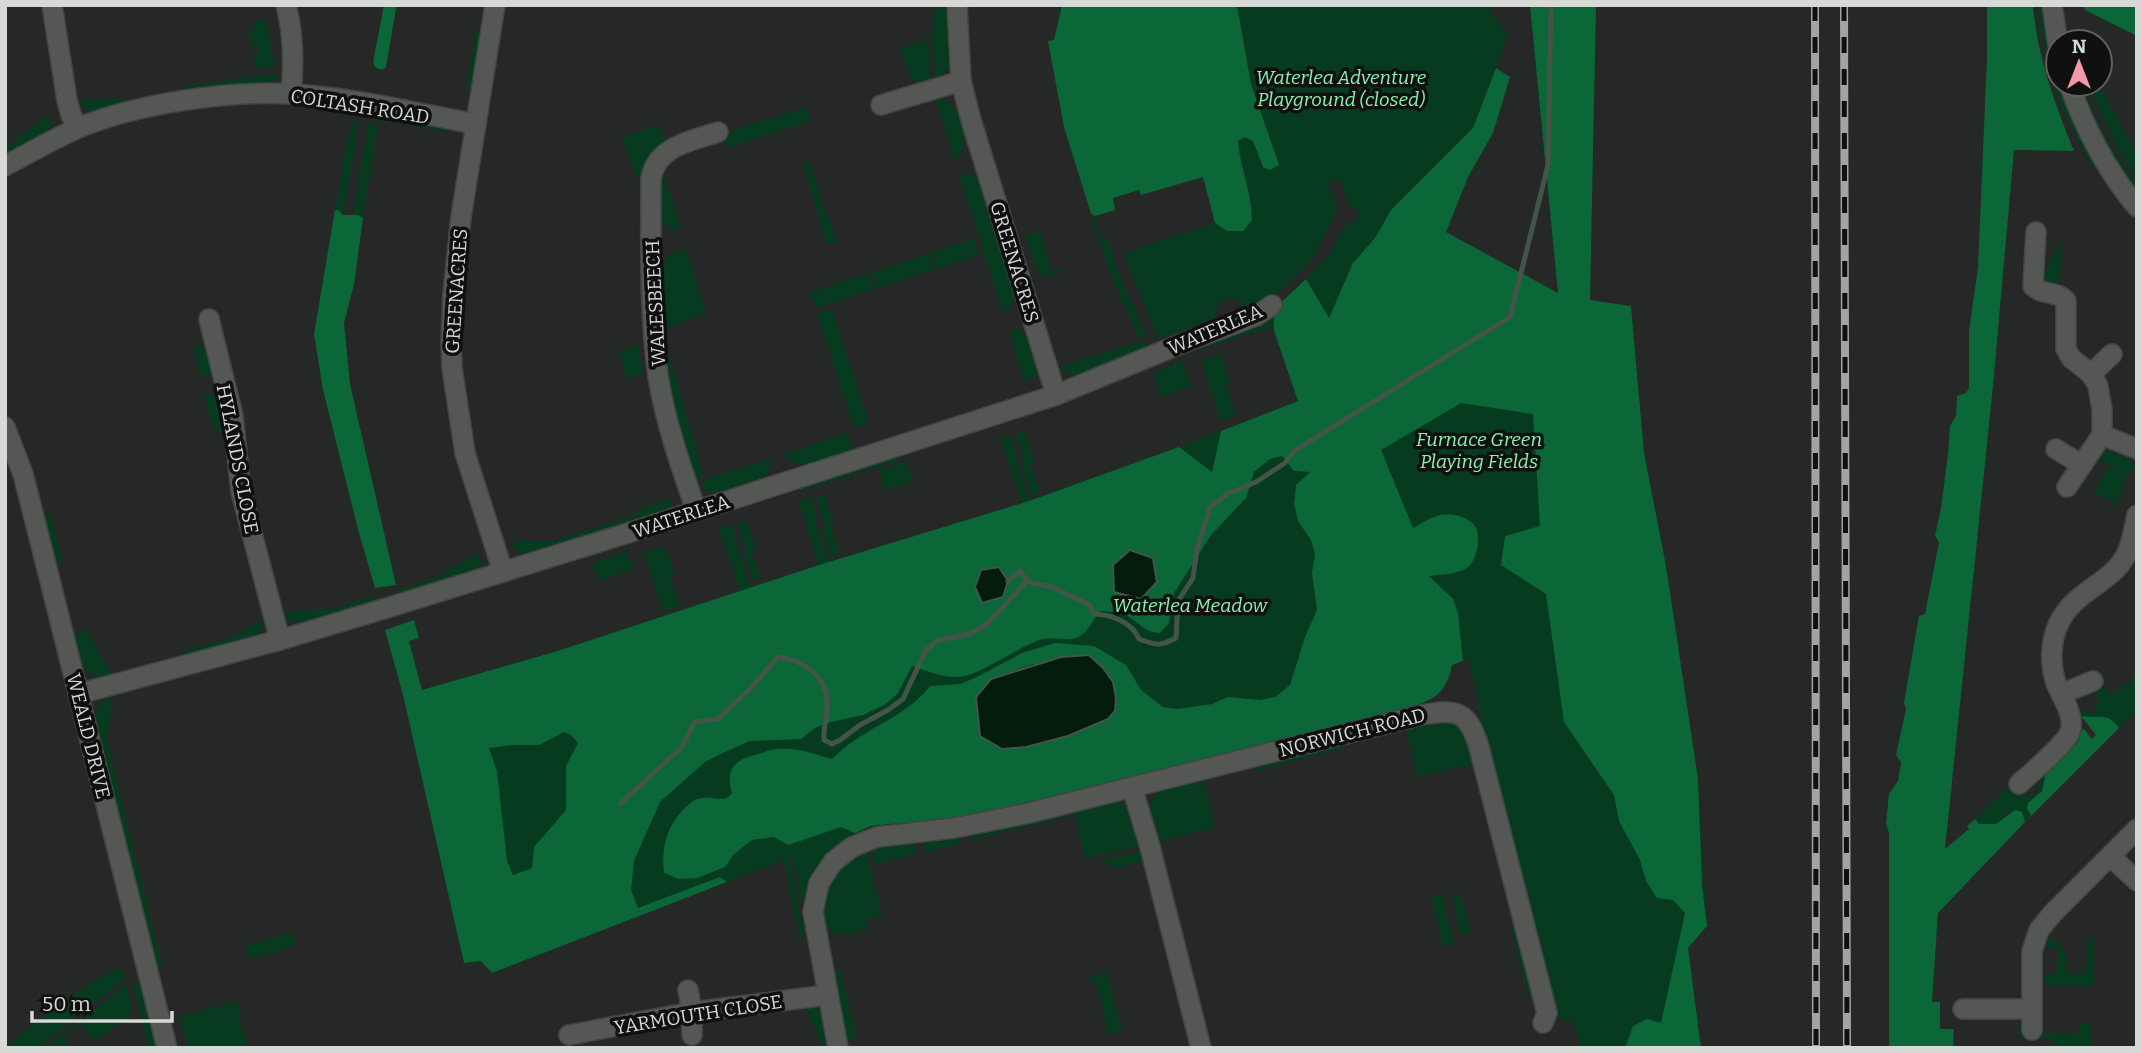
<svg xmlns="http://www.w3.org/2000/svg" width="2142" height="1053" viewBox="0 0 2142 1053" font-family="Bitter,serif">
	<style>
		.green { fill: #063b1f }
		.forest { fill: #0b6638; fill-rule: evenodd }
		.water { fill: #031c0c; stroke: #435549; stroke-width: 2 }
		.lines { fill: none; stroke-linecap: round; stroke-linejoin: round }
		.stream { stroke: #435549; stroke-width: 5 }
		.minor-casing { stroke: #424543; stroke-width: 22 }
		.tertiary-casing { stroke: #424543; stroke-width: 22 }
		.minor { stroke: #545754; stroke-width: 19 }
		.tertiary { stroke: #545754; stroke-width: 19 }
		.rail-casing { stroke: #a1a4a2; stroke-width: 8 }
		.rail { stroke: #0f100f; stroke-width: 5; stroke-dasharray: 16; stroke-linecap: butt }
		.labels { text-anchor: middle; stroke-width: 7; stroke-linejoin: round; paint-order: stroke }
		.park-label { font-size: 19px; font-style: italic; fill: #88f3ad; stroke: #0f100f }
		.street-label { font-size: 19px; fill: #d7d9d7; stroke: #0f100f }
	</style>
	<rect width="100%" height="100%" fill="#252826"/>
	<g class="green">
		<path d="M934,5H947L950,63L948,70L936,79L932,41Z"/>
		<path d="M1237,5H1487L1508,36L1473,128L1391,210L1558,294L1530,5H1596L1590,300L1631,306L1644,453L1666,566L1698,779L1707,926L1688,948L1701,1048H1581L1574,1022C1563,1021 1557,1018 1552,1008L1482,725L1469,660L1452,665C1446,698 1428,702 1399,710L1001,809L930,821L871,826L839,843L827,855L804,911L793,857L790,858L804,936L799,937L784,860L492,973L481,961L464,963L403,695L561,650L740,592L719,528L732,524L750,588L819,566L799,502L811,497L818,520L815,522L830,562L1022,503L1000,439L1011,436C1019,458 1019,478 1030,500L1179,447L1297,401L1274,326L1202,349L1198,347L1274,309L1327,258L1343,229L1349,223L1358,220L1357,209L1350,206L1340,179L1328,183L1335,199V215L1312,259L1301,272L1270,299L1256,307L1245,308L1234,297L1218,302L1217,312L1213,319L1159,339L1126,261L1127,254L1132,250L1215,223L1227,231L1252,204L1240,160L1238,141L1240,138H1249L1253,141L1263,167L1279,165L1251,84Z"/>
		<path d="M2038,5H2042C2050,62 2066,116 2096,166L2092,168L2060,104L2041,33Z"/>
		<path d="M266,19L275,67L256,69L253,56L259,55L257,47L252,48L248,30L255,29L254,21Z"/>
		<path d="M476,30L478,31L482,39L473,88L466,87Z"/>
		<path d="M928,40L931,81L919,83L911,79L900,48Z"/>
		<path d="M278,73L279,75L272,82L265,84L184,91L182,87Z"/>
		<path d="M2078,84H2083C2091,110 2105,136 2119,159C2126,170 2137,179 2137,192C2111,156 2095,125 2078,84Z"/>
		<path d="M2088,84H2098L2101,87L2137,156V178L2116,145Z"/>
		<path d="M935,97C961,99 975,146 955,160Z"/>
		<path d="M121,98L122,104C107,109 95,115 81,106V100Z"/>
		<path d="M807,107L811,121L727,148L723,133Z"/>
		<path d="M50,114L52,127L5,155V148Z"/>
		<path d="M372,114L409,119L446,126L447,132L407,124L370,120Z"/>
		<path d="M351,122H357L354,153L343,215L338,211L335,210Z"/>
		<path d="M368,124L378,126L363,218L353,215Z"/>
		<path d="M659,125L665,140L662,145L651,155L638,181L622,137Z"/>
		<path d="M810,161L827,219H830L837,243L827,245L803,164Z"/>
		<path d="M663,173L681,230L671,229L662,220L661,187Z"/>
		<path d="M959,174L975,176L981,184L1015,294L1011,306L1003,314Z"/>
		<path d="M1091,214L1095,216L1100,234L1112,246L1114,262L1146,335L1139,338L1108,269Z"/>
		<path d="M1040,231L1051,271L1066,268C1059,274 1048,276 1038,275L1025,235Z"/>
		<path d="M974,239L979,255L937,269L931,252Z"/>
		<path d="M2061,241L2060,281L2057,285H2043L2041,278Z"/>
		<path d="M686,249L706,314L667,327C664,310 657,275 666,259C670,252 679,251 686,249Z"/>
		<path d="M929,254L934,270L877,288L872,272Z"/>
		<path d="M869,273L874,289L816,308L810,292Z"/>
		<path d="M832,309L869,423L854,428L817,314Z"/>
		<path d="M1013,327C1030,333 1037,359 1038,376L1024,380L1010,335Z"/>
		<path d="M1147,340L1146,348L1141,352L1081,374L1066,373L1062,368L1066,364Z"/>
		<path d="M193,343C209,349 211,359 215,374L200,377Z"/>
		<path d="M638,345L642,372L641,374L627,379L619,351Z"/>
		<path d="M665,350H667L703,472L698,478L695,479C681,436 671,394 665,350Z"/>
		<path d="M1221,354L1230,383L1226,385L1236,415L1220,421L1201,360Z"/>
		<path d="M1182,361L1192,386L1161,397L1153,373Z"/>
		<path d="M218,393L226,431L217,433L209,415L204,396Z"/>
		<path d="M1024,431L1035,462L1030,464L1040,492L1032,495L1022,468L1024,459L1016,434Z"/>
		<path d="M848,433L853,450C831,457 802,476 783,454Z"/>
		<path d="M2108,451L2128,458L2134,466L2133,471L2125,476L2119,504L2101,496L2092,495L2110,465L2099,458L2103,453Z"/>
		<path d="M890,457L902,459L801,491L798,487Z"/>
		<path d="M769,459L770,471C759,485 733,487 717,492H710L700,485L707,479Z"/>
		<path d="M906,462L914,481L885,490L879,471Z"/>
		<path d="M824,495L834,524L831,526L840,554L831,556L822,528L825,527L816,497Z"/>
		<path d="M671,499L673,504L664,511L538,551L526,554L516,552L512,544L517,541H555L632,516L644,507Z"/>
		<path d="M50,512L62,561L57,563L55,561L44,517L45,514Z"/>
		<path d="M746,520L756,549L751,551L761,578L753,581L744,552L746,551L737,524Z"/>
		<path d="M665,546L675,575L670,577L680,606L663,611L644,552Z"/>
		<path d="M626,552L634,569L598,581L592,563Z"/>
		<path d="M477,553L482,563L475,570L395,595L394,591L438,577Z"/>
		<path d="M379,595L381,600L306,622L292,621L282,614L291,611L332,609Z"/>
		<path d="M263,620C263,629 259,634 252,639L185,657L180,652L225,640Z"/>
		<path d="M86,630L108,667L110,675C82,680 79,658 74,637Z"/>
		<path d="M2137,675V711L2119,728C2107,712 2097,720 2081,716L2079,709L2093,714L2099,697L2092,694L2100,690L2098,687L2102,686L2112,695L2125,682L2128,684Z"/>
		<path d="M108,695L112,700L107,742L162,966L156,968L95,723C95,710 98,703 108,695Z"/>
		<path d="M1444,719L1460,725L1465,732L1475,764L1417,777L1406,728Z"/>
		<path d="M1341,743L1343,748L1258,771L1256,764Z"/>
		<path d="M2046,772L2042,791L2027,808L2031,816L2025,822L2024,816L2009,812L1996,824H1979L1975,819L2013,782L2030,798L2039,789L2037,786L2043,780L2041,777Z"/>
		<path d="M1203,777L1215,827L1159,842C1136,790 1161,788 1203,777Z"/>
		<path d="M1111,801C1138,806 1135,822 1142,845L1085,859L1073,810Z"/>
		<path d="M1066,812L1067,817L971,840L969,835Z"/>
		<path d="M959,836L961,843L925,852L922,840Z"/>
		<path d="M913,840L916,854L874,865L870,847Z"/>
		<path d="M866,849L882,915L866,919L868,929C861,930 853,934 846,934C808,935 826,885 840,869C847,860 856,855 866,849Z"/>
		<path d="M1143,850V856L1137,863L1115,868L1109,864L1105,865L1103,860Z"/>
		<path d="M1442,895L1454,944L1443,946L1431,897Z"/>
		<path d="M1461,895L1471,933L1461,935L1452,898Z"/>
		<path d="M1516,927L1534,994L1528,996L1511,928Z"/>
		<path d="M292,933L295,943L285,950L249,958L245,945Z"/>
		<path d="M2049,936C2068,949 2066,953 2067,974L2085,973L2087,936L2093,938V986L2048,985L2044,979V973H2057V948L2045,947Z"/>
		<path d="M122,968L125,979L37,1048H5C28,1028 95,974 122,968Z"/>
		<path d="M840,969L857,1039L846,1040L833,971Z"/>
		<path d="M1107,972L1122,1031L1106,1035L1105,1031L1108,1030L1096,982L1089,983L1088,977Z"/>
		<path d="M140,981L156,1048H149L132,983Z"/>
		<path d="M126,984L133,1012L95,1042L81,1024L63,1038L70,1048H46Z"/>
		<path d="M236,1002L247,1048H188L180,1016Z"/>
		<path d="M806,1004C827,1008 827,1031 830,1048H824L806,1010Z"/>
		<path d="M2020,1024L2041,1034H2079V1024H2092V1048H2053V1040L2042,1039V1037L2020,1036Z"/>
	</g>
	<g class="forest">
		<path d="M384,5H398L396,9L386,67L382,70L376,68L373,62Z"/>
		<path d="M1062,5H1237L1251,84L1279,165L1270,170L1263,167L1253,141L1245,137L1238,141C1240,168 1252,193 1252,220L1243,231H1227L1215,223L1203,177L1141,195L1139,190L1113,198L1115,210L1095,216L1091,214L1064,127L1048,41L1054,40Z"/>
		<path d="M1530,5H1596L1590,300L1631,306L1644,453L1666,566L1698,779L1702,886L1707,926L1688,948L1701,1048H1625L1633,1026L1647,1019L1661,1023L1685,913L1673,900L1657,898L1646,881L1640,860L1619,821L1614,795L1564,722L1546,594L1501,565L1505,536L1540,526L1533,414L1461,403L1381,450L1413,528C1421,524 1429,518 1437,516C1454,511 1480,519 1478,539C1478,547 1476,558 1470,565C1461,575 1442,574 1429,576L1453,599L1458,613L1463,661L1452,665C1446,698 1428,702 1399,710L1001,809L963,817L871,826L855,833L841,827L788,845L774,837L752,840L733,855L725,867L697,878L679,879L664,873C661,849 666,828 682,811C687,806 693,799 701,798C713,795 723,805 732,793C724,765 738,759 762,753C767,751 773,749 778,749C796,747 815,754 832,759C840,752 849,743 858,738C882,722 912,710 930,686L960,684L975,678L1022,653L1055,643L1094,646L1126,665L1141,690L1163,707L1177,709L1212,704L1228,697L1260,700L1275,697L1290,685L1305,637L1317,610L1312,573L1315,554L1311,540L1298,521L1294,504L1296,485L1310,472L1294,471L1282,456L1270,459L1254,472L1246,498L1211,535L1174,593L1169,623L1160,633C1146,633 1141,624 1129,617C1121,613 1110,611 1100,611C1093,619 1089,631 1080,636C1069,643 1056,636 1043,639C1018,646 982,675 959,677C943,678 927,671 912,666L898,693L886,704L863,715L831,722L815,728L801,739L749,741L706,761L660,802L634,861L631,890L638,908L720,877L727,882L492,973L481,961L464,963L403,695L385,630L414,620L419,638L409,641L422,690L561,650L819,565L1029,501L1179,447L1212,472L1221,431L1298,401L1274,331V309L1306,279L1329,318L1353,263L1375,238L1391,210L1473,128L1496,68L1510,77L1493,133L1468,177L1446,232L1558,293ZM1033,664L1108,719C1070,734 1044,745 1002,749L979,715L977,697L991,679ZM564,732L571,735L578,743L566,766V810L534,847L532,868L513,875L507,861L497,771L489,748L513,745H539Z"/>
		<path d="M1987,5H2033C2037,56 2055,104 2074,151L2014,150L1993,386L1945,849L1969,829L1967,826L1975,819L1979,824H1996L2015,810L2022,812L2025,822L1938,913L1932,1002H1940V1029H1954L1953,1048H1889V833L1886,823L1889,794L1898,781L1901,762L1896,755L1906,709L1904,702L1919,616L1925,614L1939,542L1935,536L1941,508L1948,454L1950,426L1956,416L1957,396L1966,393L1969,388V331L1978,268L1987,58Z"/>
		<path d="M2083,5H2137V36L2085,10Z"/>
		<path d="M335,210H338L343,215H358L363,218L354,284L344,323L350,384L396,585L375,588L359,533L323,390L314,334Z"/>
		<path d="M2081,716C2099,720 2106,710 2119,728L2031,816L2027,808L2028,803L2042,791L2046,772L2077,743L2083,728L2092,739L2096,735Z"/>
	</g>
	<g class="water">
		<path d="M1130,550L1153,558L1157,582L1141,599L1114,592L1113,565Z"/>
		<path d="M999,567L1008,581L1003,597L982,603L975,587L981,570Z"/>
		<path d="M1089,655L1103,668L1113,682L1116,698L1115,711L1108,719L1068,736L1026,747L1002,749L980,736L976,697L991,679L1061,657Z"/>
	</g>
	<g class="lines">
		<g class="stream">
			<path d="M1008,581L1020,571L1027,581L1054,588L1090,605L1094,614C1111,614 1133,623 1139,639C1156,645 1159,647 1176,638L1178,601L1193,578L1197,549L1210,507L1227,494L1256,482L1285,463L1294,451L1510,317L1548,165L1551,5"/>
			<path d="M621,803L681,748L695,722L718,719L750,689L778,657C805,661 829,677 827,707C827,718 823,729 824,740L832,744L840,740L860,725L888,710L903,699L926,650L938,640L970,634L986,625L1027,581"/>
		</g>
		<g class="minor-casing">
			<g id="minor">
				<path d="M52,5L67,100L71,115L78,128"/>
				<path d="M286,5C294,35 294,63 291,94"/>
				<path d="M495,5L461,217L453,294L451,343L452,368L465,453L503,572"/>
				<path d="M957,5L961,81L971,120L1056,395"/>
				<path d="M881,105L961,81"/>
				<path d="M5,166C29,153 52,140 76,129C134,104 229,90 291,94C353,97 415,113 476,124"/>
				<path d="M2036,232L2033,286C2043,296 2056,290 2066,301V349L2071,358L2091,374L2098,386L2102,410V435L2067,487"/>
				<path d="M209,319L233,416L241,492L280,640"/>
				<path d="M2091,374L2112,354"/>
				<path d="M2102,435L2137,449"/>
				<path d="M2056,449L2082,465"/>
				<path d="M696,510C681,467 665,421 658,376C649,310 651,244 651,178C657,146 691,141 718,132"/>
				<path d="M78,694L280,640L390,607L628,533L1056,395L1183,343L1256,316L1272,305"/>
				<path d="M2061,694L2093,681"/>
				<path d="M2019,784C2031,773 2062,747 2069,734C2077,718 2062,698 2056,683C2050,665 2050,643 2058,625C2073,591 2110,584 2125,557C2132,545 2134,529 2137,515"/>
				<path d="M1132,787L1150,847L1201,1048"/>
				<path d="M2111,857L2137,881"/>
				<path d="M688,990L692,1012V1035"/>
				<path d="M1963,1009H2032"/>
				<path d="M2032,1030V951L2039,930L2053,913L2137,829"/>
				<path d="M569,1035L692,1012L828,995"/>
				<path d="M838,1048L813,912L819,883L833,862L852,847L877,837L954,828L1029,813L1421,715C1457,708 1468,711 1479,747L1547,1013L1543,1023"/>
			</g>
		</g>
		<g class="tertiary-casing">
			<g id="tertiary">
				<path d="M2052,5L2058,45"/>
				<path d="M2069,84C2085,129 2106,170 2137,207"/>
				<path d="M5,427L23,474L39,537L167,1048"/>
			</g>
		</g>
		<use href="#minor" class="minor"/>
		<use href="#tertiary" class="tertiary"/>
		<g class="rail-casing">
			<g id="rail">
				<path d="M1815,5L1816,1048"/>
				<path d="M1844,5L1847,1048"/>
			</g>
		</g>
		<use href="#rail" class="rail"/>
	</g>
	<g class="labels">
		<g class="park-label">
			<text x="1341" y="84">Waterlea Adventure<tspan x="1341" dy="22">Playground (closed)</tspan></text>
			<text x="1479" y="446">Furnace Green<tspan x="1479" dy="22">Playing Fields</tspan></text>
			<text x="1190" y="612">Waterlea Meadow</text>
		</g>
		<g class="street-label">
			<text transform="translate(360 106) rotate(9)" y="7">COLTASH ROAD</text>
			<text transform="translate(1015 262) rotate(73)" y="7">GREENACRES</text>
			<text transform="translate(456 291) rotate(-86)" y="7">GREENACRES</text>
			<text transform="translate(655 303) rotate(-93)" y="7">WALESBEECH</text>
			<text transform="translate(1215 329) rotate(-23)" y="7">WATERLEA</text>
			<text transform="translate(238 459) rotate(79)" y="7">HYLANDS CLOSE</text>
			<text transform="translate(681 516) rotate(-18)" y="7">WATERLEA</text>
			<text transform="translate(1352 732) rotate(-14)" y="7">NORWICH ROAD</text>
			<text transform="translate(89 736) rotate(76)" y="7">WEALD DRIVE</text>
			<text transform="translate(698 1014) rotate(-9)" y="7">YARMOUTH CLOSE</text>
		</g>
	</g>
	<rect width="2142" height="1053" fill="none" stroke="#d7d9d7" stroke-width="14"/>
	<g transform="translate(2079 63)"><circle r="33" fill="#0f100f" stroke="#5f605f" stroke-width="2"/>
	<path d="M0-5L12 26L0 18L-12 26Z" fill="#f39aaa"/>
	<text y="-10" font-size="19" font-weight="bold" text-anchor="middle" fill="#d7d9d7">N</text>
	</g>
	<path d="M32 1011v10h140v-10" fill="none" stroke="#d7d9d7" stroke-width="3.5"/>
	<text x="42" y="1011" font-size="21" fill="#d7d9d7" stroke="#0f100f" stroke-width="5" paint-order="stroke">50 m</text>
</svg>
